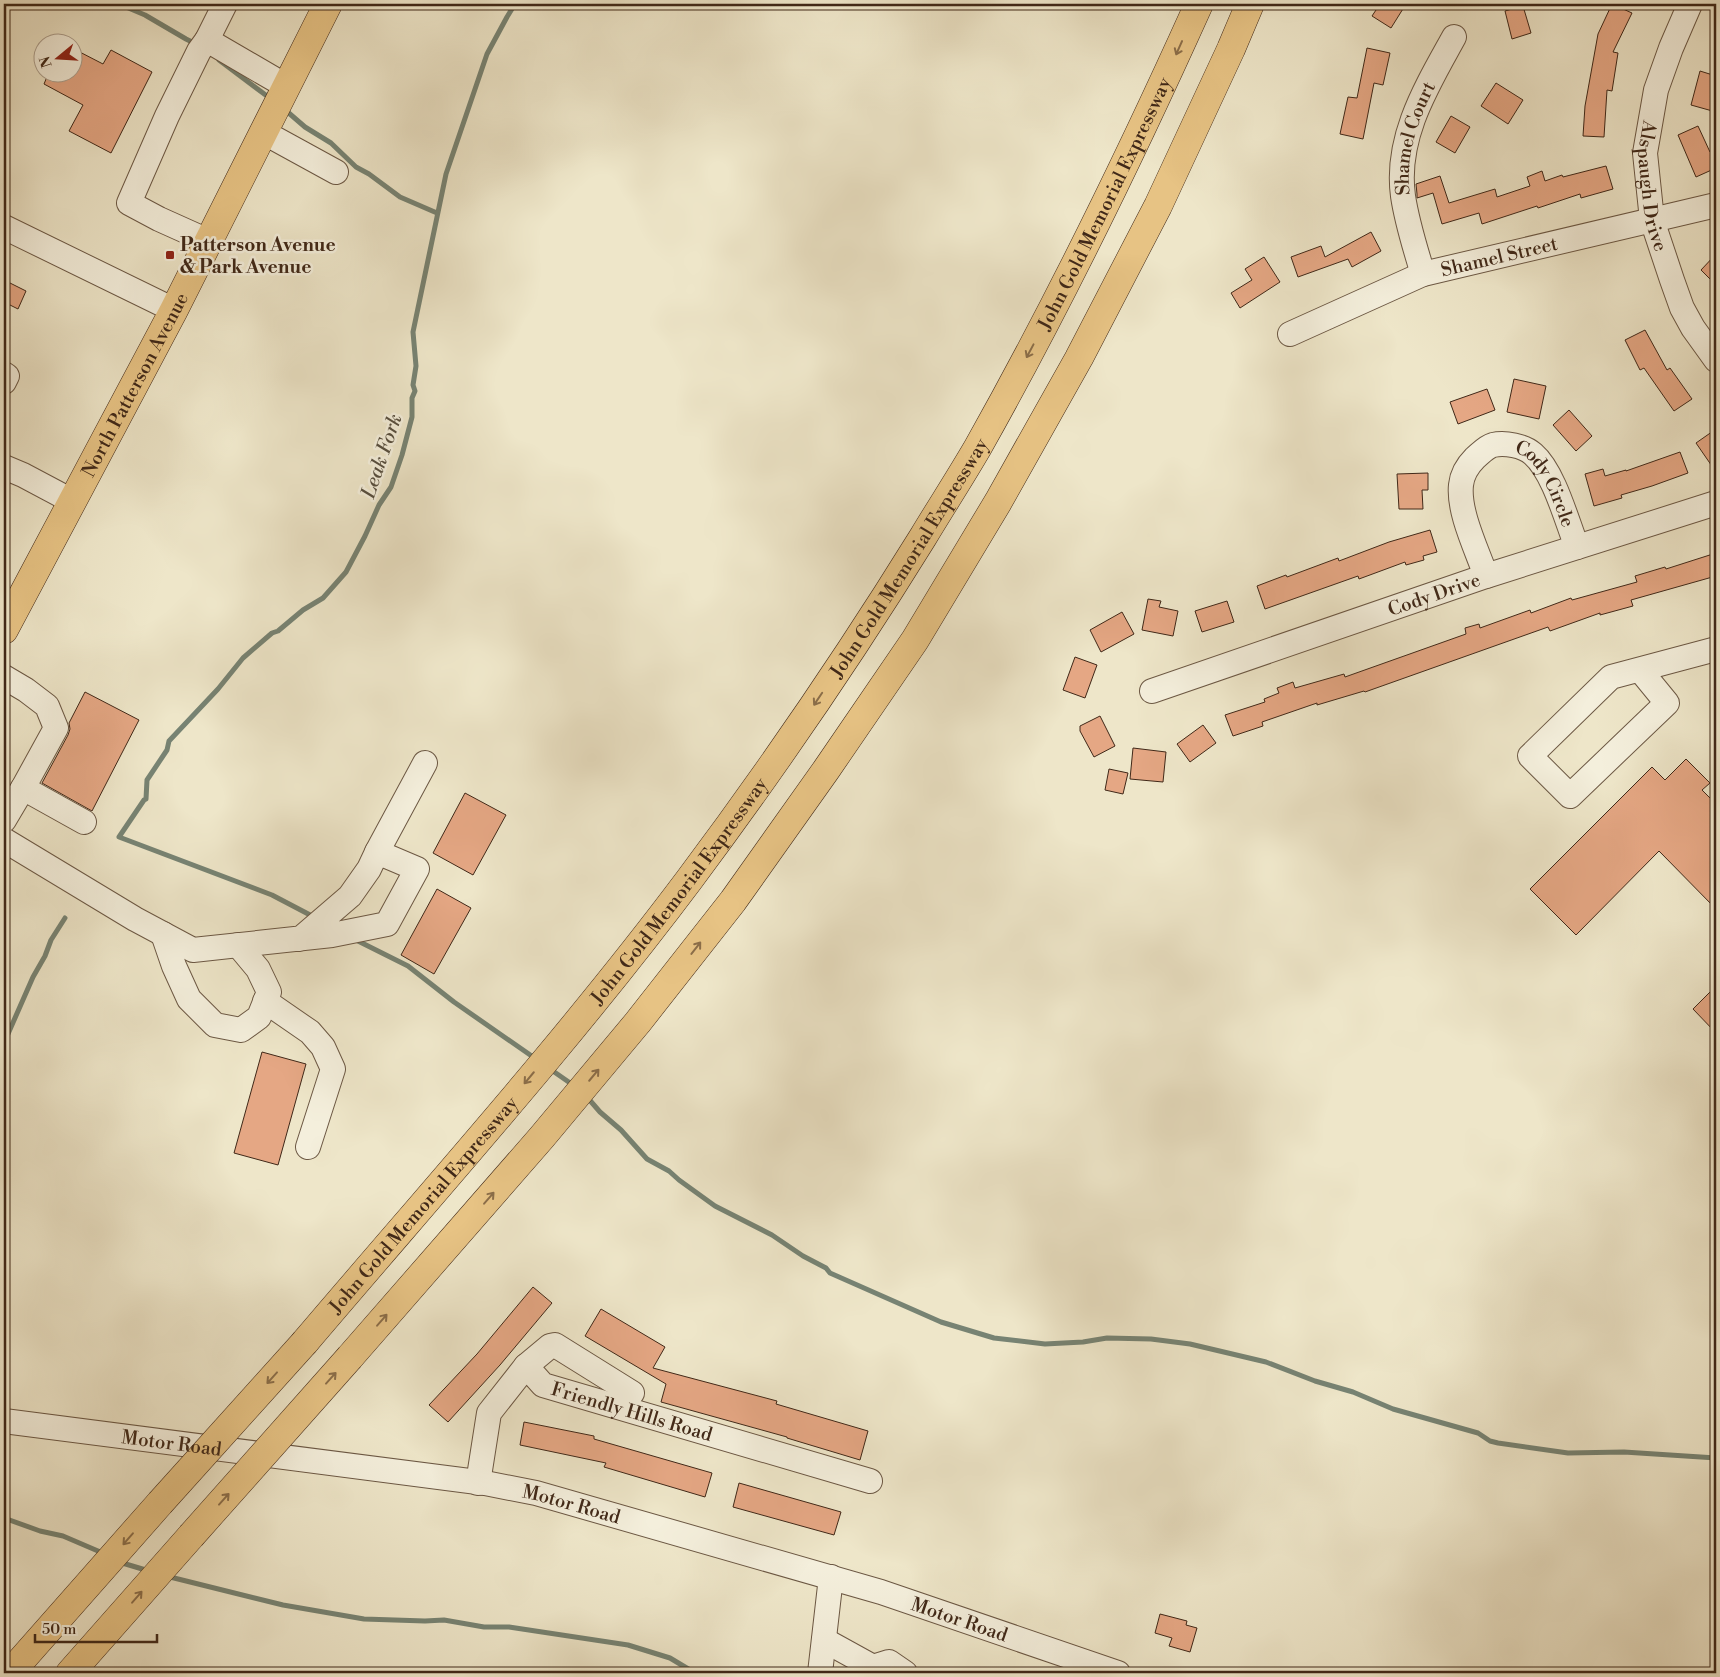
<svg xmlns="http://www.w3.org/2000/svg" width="1720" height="1677" viewBox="0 0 1720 1677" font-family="'Libre Bodoni',serif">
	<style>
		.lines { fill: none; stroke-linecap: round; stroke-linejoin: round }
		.stream { stroke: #778373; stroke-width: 5 }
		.building { fill: #e5a784; stroke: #402818 }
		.minor-casing { stroke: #6c5844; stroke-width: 26 }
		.major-casing { stroke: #402818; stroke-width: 29 }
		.highway-casing { stroke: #402818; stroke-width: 29 }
		.minor { stroke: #f4efdc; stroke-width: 24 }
		.major { stroke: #e7c384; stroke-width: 28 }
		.highway { stroke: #e7c384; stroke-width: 28 }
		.highway-bridge-casing { stroke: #402818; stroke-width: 29; stroke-linecap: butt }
		.highway-bridge { stroke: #e7c384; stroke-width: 28 }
		.oneway { stroke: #8b6e49 }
		.poi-dot { fill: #8f2418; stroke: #f4efdc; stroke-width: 2 }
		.labels { text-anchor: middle; stroke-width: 5; stroke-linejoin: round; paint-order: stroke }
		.street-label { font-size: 19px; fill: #402818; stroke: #f4efdc }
		.poi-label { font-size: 19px; font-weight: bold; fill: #402818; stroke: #f4efdc; text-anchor: start }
		.water-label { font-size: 20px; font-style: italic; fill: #574e3e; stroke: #f4efdc }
	</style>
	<rect width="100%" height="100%" fill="#eee6c9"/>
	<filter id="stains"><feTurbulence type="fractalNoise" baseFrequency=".004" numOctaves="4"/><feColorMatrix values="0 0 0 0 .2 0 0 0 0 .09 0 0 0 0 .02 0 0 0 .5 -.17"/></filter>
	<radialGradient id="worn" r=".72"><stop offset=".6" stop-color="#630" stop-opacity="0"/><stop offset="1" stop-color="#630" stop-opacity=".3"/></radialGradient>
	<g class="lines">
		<g class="stream">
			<path d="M119,4L145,15L186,39L196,44"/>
			<path d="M219,60L271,99"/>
			<path d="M283,108L305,127L331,143L356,167L369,174L400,197L437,213"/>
			<path d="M314,917L272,895L119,837L144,800L146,799L147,780L167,750L169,741L218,689L243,658L272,633L278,631L303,610L323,598L346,572L365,536L379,505L391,487L402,455L412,417V398L415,391L413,385L416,366L413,332L446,174L487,54L507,17L515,4"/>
			<path d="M354,939L408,966L454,1002L536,1059"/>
			<path d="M4,1043L33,977L45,956L51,940L65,918"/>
			<path d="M550,1069L573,1085"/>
			<path d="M587,1097L600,1112L621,1130L647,1159L669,1171L679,1180L715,1206L772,1235L803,1256L826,1268L830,1273L941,1322L994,1338L1045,1344L1083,1342L1107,1338L1151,1339L1190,1344L1266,1362L1315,1381L1353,1392L1393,1409L1478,1433L1490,1441L1498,1443L1568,1453L1624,1452L1716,1458"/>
			<path d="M4,1518L40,1531L63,1536L105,1554"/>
			<path d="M119,1562L149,1571"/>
			<path d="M166,1576L283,1605L364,1619L425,1621L444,1620L484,1627H509L628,1645L670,1658L695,1673"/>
		</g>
	</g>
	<g class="building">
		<path d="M1380,4H1406L1391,28L1372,16Z"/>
		<path d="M1612,4L1632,13L1613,52L1618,53L1612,91L1607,90L1604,137L1583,136L1585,106L1598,34Z"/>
		<path d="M1523,6L1531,33L1512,39L1505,11Z"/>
		<path d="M72,48L103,64L111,50L152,72L111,153L69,131L83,105L44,84L49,72H72Z"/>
		<path d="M1367,48L1390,53L1383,85L1374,83L1363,139L1340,134L1348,97L1357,98Z"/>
		<path d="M1700,71L1716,76V112L1691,105Z"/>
		<path d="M1496,83L1523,100L1508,124L1481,106Z"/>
		<path d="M1451,116L1470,127L1455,153L1436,142Z"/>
		<path d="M1698,126L1710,152L1716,149V168L1696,177L1678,135Z"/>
		<path d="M1606,166L1613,189L1581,198L1580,194L1538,208L1537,206L1482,224L1479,213L1442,224L1433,193L1417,198V194L1416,184L1440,176L1449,203L1495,189L1497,197L1530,186L1527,177L1542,171L1545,181L1562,175L1563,177Z"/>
		<path d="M1371,232L1381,251L1352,267L1348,259L1298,277L1291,257L1321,246L1325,257Z"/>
		<path d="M1716,254V285L1701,270Z"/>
		<path d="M1264,257L1280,282L1240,308L1231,293L1252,280L1245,269Z"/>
		<path d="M4,280L26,291L18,309L4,302Z"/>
		<path d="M1645,330L1667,370L1670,368L1692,399L1674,411L1644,368L1640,370L1625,340Z"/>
		<path d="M1514,379L1546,386L1539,419L1507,412Z"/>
		<path d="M1487,389L1495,410L1458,424L1450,402Z"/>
		<path d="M1569,410L1592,436L1576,451L1553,425Z"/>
		<path d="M1716,429V472L1696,443Z"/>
		<path d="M1680,452L1688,473L1652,486L1621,495L1622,498L1594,506L1585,474L1603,469L1605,476L1626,470V471Z"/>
		<path d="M1428,473V490H1422L1423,509H1399L1397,474Z"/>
		<path d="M1430,530L1437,552L1423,556L1424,560L1406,565L1405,562L1359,579L1358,576L1265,609L1257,586L1286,575L1287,577L1338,558L1339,561L1389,542Z"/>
		<path d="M1716,553V576L1631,600L1633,606L1600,615V613L1550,631L1548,627L1365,692L1364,691L1317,705V703L1262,722L1263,726L1233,736L1225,715L1265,702L1264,699L1279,693L1277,688L1293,682L1295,688L1344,674L1345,677L1466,634L1465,628L1479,624L1480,628L1530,610L1531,613L1571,598L1572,600L1637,582L1635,576L1665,567L1666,569Z"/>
		<path d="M1148,599L1161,601L1159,607L1178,611L1173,636L1142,630Z"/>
		<path d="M1227,601L1234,622L1202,632L1195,611Z"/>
		<path d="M1122,612L1134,634L1101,652L1090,630Z"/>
		<path d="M1075,657L1097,665L1085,698L1063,690Z"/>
		<path d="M85,692L139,720L92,811L42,783L68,735L70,729L69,723Z"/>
		<path d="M1100,716L1115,746L1094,757L1080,731V726Z"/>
		<path d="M1203,725L1216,743L1190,762L1177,744Z"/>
		<path d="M1133,748L1166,752L1163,782L1130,779Z"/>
		<path d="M1686,759L1710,783L1702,790L1716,804V909L1659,851L1576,935L1530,889L1652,767L1665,780Z"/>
		<path d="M1109,769L1128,773L1123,794L1105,790Z"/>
		<path d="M465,793L506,815L473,875L433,853Z"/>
		<path d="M437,889L471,908L434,974L401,955Z"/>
		<path d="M1716,986V1033L1693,1009Z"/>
		<path d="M262,1052L306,1064L278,1165L234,1153Z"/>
		<path d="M533,1287L552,1303L500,1365L448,1422L429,1405L477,1354Z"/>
		<path d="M601,1309L665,1347L653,1368L777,1401L776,1404L868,1431L860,1460L787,1438V1437L661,1402L666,1384L585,1336Z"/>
		<path d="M524,1422L594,1436V1439L712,1473L705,1497L604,1467L606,1463L520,1445Z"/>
		<path d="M739,1483L841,1512L834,1535L733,1507Z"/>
		<path d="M1160,1614L1187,1621L1186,1625L1197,1628L1190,1652L1169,1646L1172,1638L1155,1633Z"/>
	</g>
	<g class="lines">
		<g class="minor-casing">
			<g id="minor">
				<path id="s1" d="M1690,4L1671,48L1656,90L1645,153L1652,220L1672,280L1682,308L1693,328L1716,360"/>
				<path d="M207,40L225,4"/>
				<path d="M263,132L336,172"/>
				<path d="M4,227L174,310"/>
				<path d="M208,241L159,219L129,203L167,116L199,51L207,40L286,86"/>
				<path id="s2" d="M1423,274C1415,248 1407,223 1403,196C1395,137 1427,86 1454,37"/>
				<path id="s3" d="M1290,334L1423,274L1716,205"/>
				<path d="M4,374L7,376L4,382"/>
				<path d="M4,467L23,475L72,501"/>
				<path id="s4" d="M1486,576C1477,550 1458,512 1461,485C1462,475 1468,465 1475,458C1481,453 1486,447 1493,445C1505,442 1524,446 1533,454C1554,472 1567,522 1577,547"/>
				<path d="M1640,670L1667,703L1570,796L1530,756L1611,677L1716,649"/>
				<path d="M4,677L26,690L47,706L56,728L23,788L84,822"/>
				<path id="s5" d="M1152,691L1486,576L1716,503"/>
				<path d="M4,820L23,788"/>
				<path d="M4,840L135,919L193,950L332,935L387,924L417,869L377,852L369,869L350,896L300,939"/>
				<path d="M377,852L425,763"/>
				<path d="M163,934L174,966L189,999L215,1025L241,1030L259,1017L269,992L258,969L238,945"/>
				<path d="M265,1001L310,1032L323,1047L333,1069L308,1147"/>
				<path d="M526,1366L550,1346L555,1345L632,1393"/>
				<path id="s6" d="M4,1421L485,1483L536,1493L881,1592L1118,1673"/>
				<path id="s7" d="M478,1483L489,1413L526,1366L543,1385L870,1481"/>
				<path d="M824,1640L873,1667L889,1662L905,1673"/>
				<path d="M820,1673L831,1577"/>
			</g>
		</g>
		<g class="major-casing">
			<g id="major">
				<path id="s8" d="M4,630L174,310L328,4"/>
			</g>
		</g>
		<g class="highway-casing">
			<g id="highway">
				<path id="s9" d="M305,1342C435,1189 569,1040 689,880C772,769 850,655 923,537C941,507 960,478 978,447C1059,303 1131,155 1199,4"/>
				<path d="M350,1357L542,1137L638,1022L733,901L826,770L915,640L998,502L1079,358L1158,206L1231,49L1250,4"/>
				<path d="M10,1673L160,1503"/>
				<path d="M70,1673L191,1536"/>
			</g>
		</g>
		<use href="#minor" class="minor"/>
		<use href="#major" class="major"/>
		<use href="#highway" class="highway"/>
		<g class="highway-bridge-casing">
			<g id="highway-bridge">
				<path d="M160,1503L305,1342"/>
				<path d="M191,1536L350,1357"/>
			</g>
		</g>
		<use href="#highway-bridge" class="highway-bridge"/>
	</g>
	<defs><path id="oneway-shaft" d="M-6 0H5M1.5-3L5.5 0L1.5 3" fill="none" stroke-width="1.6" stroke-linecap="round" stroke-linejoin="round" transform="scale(1.25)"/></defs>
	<g class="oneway">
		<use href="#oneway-shaft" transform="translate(1179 48) rotate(114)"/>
		<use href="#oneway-shaft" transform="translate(1030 351) rotate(118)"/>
		<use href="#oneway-shaft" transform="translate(818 699) rotate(124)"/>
		<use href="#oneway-shaft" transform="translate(696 948) rotate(-52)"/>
		<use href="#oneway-shaft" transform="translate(594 1075) rotate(-50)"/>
		<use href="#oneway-shaft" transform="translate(529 1078) rotate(130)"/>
		<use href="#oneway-shaft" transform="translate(489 1198) rotate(-49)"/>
		<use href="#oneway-shaft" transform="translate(382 1320) rotate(-49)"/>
		<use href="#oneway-shaft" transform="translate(272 1378) rotate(132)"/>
		<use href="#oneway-shaft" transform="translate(331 1378) rotate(-48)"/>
		<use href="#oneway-shaft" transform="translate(224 1499) rotate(-48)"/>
		<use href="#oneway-shaft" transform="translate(128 1539) rotate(131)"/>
		<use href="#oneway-shaft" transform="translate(137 1597) rotate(-49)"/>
	</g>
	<rect class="poi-dot" x="165" y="250" width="10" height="10" rx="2.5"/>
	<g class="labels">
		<g class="street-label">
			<text dy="7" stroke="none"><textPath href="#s2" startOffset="140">Shamel Court</textPath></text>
			<text dy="7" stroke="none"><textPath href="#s1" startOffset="190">Alspaugh Drive</textPath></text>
			<text dy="7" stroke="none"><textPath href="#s9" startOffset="1396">John Gold Memorial Expressway</textPath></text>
			<text dy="7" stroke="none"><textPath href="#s3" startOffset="224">Shamel Street</textPath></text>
			<text dy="7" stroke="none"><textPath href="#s8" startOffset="278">North Patterson Avenue</textPath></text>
			<text dy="7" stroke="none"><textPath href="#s4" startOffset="222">Cody Circle</textPath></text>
			<text dy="7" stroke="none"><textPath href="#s9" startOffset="991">John Gold Memorial Expressway</textPath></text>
			<text dy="7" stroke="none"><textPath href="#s5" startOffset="298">Cody Drive</textPath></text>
			<text dy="7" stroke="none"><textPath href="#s9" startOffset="586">John Gold Memorial Expressway</textPath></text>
			<text dy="7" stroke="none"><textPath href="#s9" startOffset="181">John Gold Memorial Expressway</textPath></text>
			<text dy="7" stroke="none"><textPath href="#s7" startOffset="249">Friendly Hills Road</textPath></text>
			<text dy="7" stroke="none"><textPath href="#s6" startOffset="169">Motor Road</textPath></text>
			<text dy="7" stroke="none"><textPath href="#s6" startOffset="574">Motor Road</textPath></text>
			<text dy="7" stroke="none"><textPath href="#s6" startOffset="979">Motor Road</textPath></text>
		</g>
		<g class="poi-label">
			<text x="180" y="251">Patterson Avenue<tspan x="180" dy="22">&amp; Park Avenue</tspan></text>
		</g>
		<g class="water-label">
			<text transform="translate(381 456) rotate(-71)" y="7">Leak Fork</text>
		</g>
	</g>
	<rect width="1720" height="1677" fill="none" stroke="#eee6c9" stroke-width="20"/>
	<rect x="5" y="5" width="1710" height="1667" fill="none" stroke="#402818" stroke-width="2.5"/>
	<rect x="10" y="10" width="1700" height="1657" fill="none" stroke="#402818"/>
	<g transform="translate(58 58) rotate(252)"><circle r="24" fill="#f4efdc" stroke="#ac9f8e"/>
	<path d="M0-4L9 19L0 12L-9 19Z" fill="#8f2418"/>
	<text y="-8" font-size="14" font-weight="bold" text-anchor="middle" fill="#402818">N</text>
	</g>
	<path d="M35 1634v8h122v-8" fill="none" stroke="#402818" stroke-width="2.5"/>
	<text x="42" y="1634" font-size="15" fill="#402818" stroke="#f4efdc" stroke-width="4" paint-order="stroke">50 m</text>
	<rect width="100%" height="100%" filter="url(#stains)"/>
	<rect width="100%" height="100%" fill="url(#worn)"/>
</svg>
